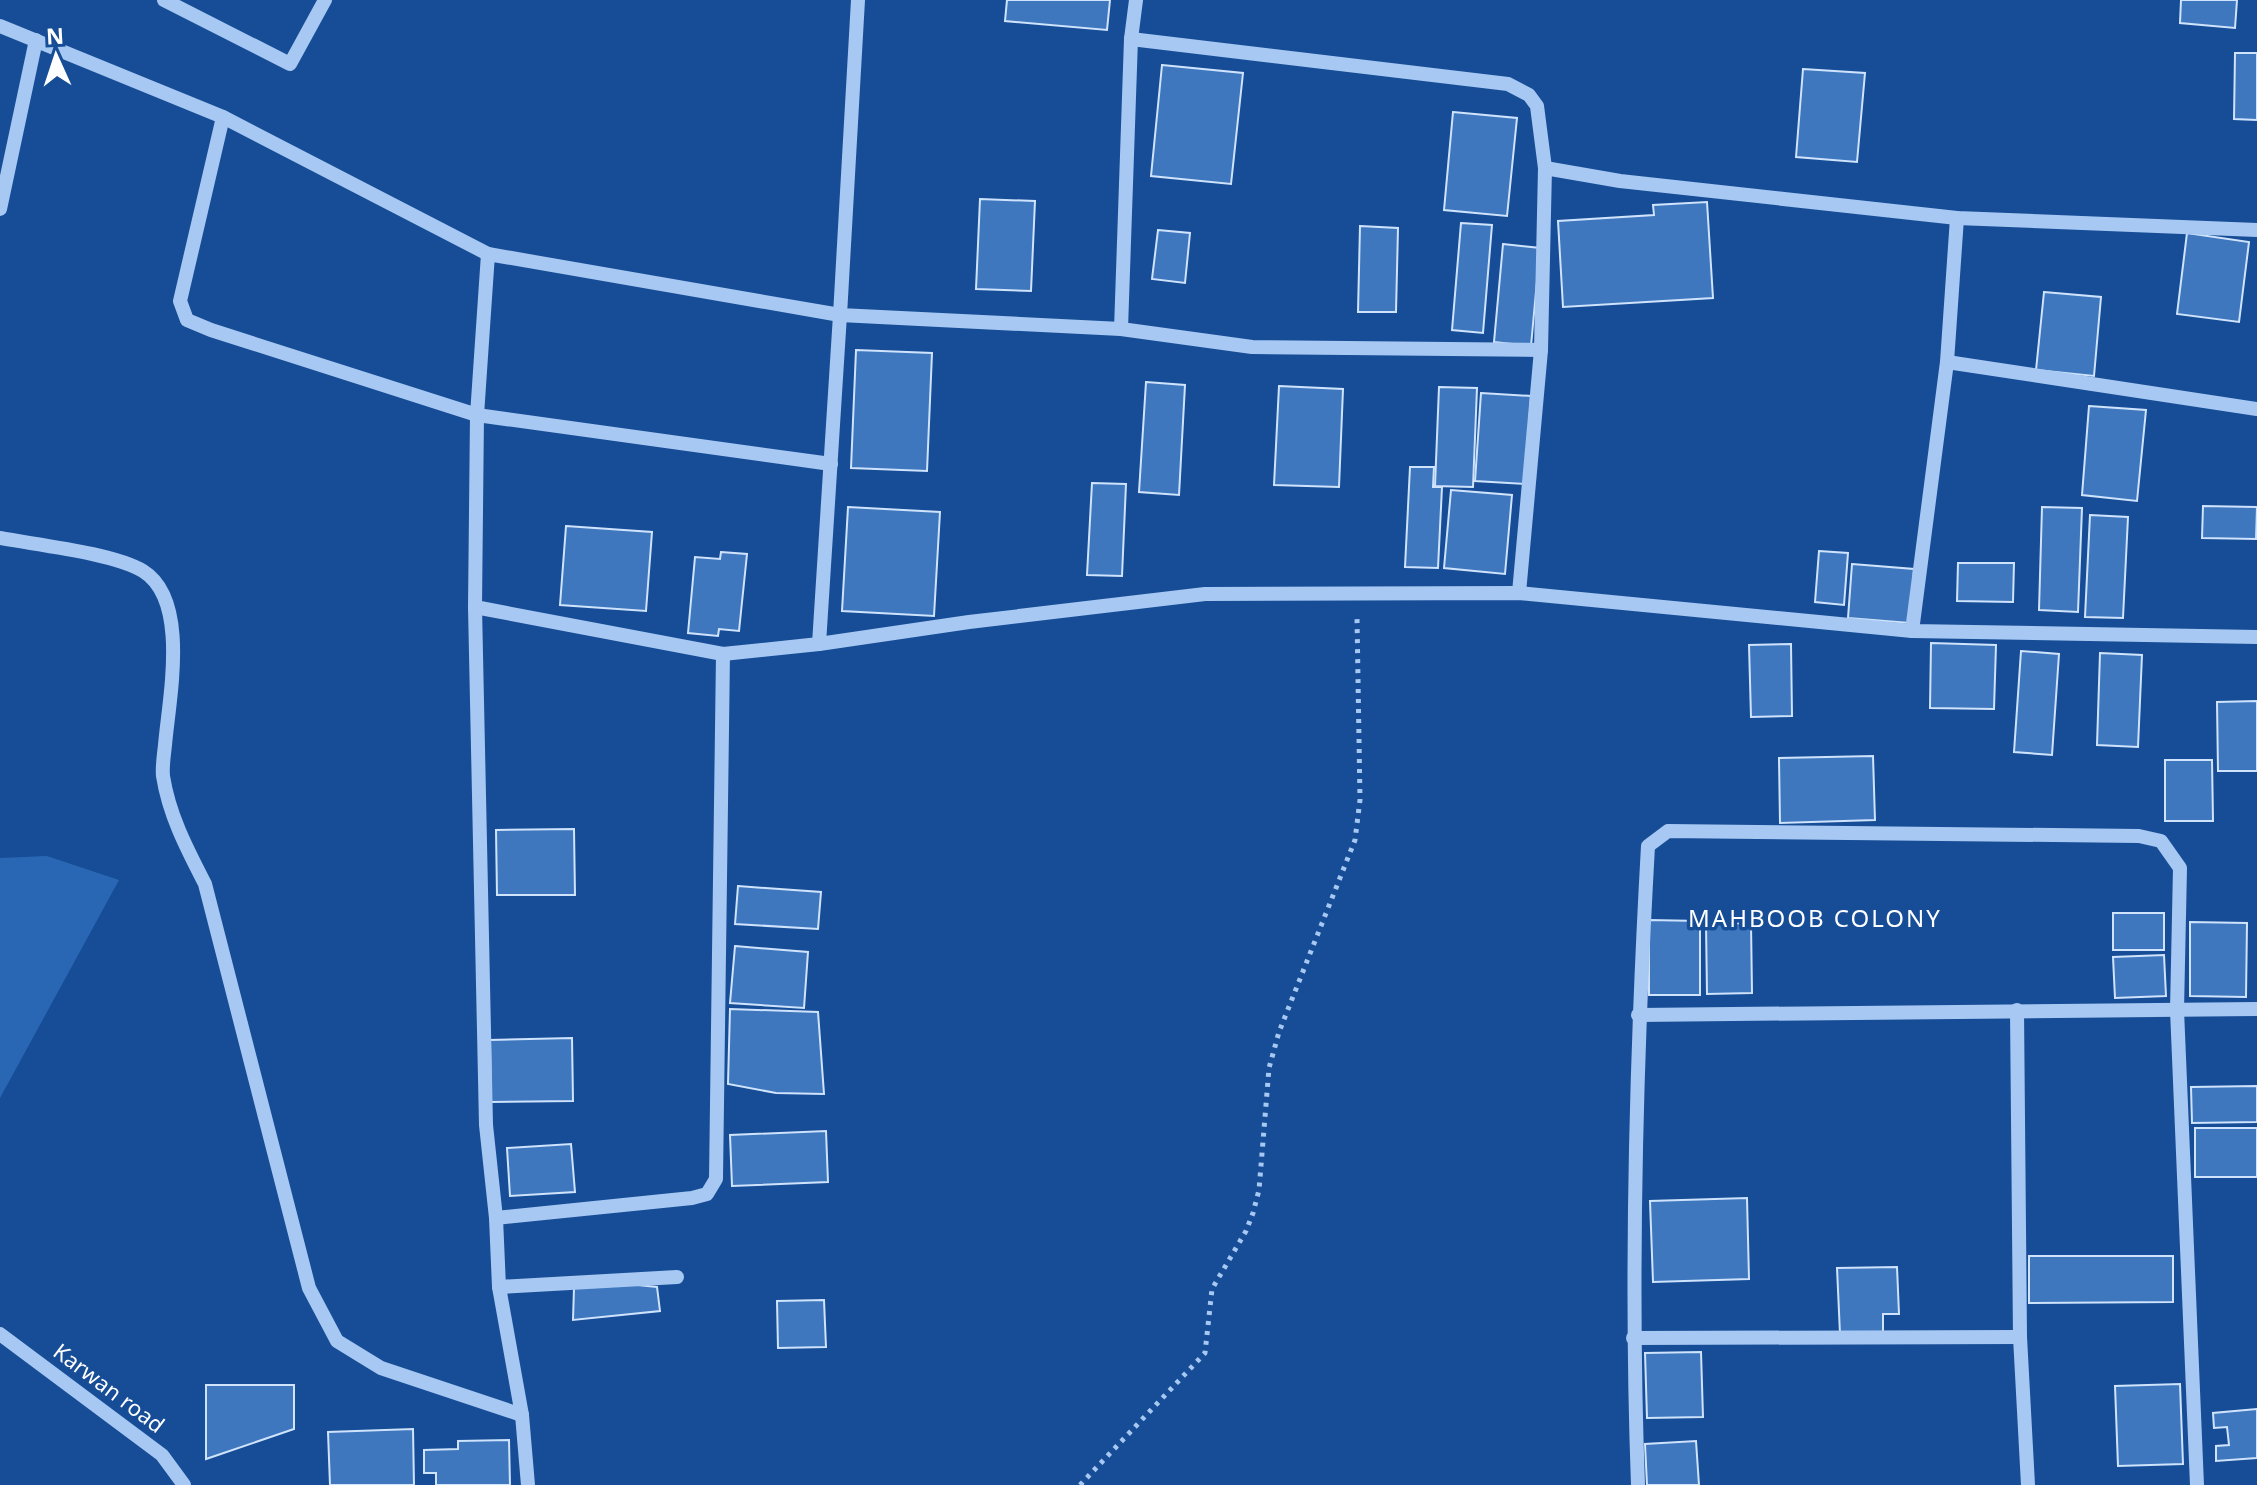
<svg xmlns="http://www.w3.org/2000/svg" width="2257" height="1485" viewBox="0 0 2257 1485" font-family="'Noto Sans',sans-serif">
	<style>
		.green { fill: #2967b5 }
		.building { fill: #3e77be; stroke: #cfe3fc; stroke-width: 2 }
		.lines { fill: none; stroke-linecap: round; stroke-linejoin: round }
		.path { stroke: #a7c8f2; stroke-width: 5; stroke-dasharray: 4 6; stroke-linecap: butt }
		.minor { stroke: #a7c8f2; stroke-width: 14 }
		.labels { text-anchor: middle; stroke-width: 7; stroke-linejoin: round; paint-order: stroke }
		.street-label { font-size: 22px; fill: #fff; stroke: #164d96 }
		.neighbourhood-label { font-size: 24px; letter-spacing: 2px; fill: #fff; stroke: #164d96 }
	</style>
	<rect width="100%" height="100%" fill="#164d96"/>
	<path class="green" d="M47,856L119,880L0,1098V858Z"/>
	<g class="building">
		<path d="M1007,0H1110L1107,30L1005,21Z"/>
		<path d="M2181,0H2237L2235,28L2180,23Z"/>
		<path d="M2235,53H2257V120L2234,119Z"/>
		<path d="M1162,65L1243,73L1231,184L1151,176Z"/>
		<path d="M1803,69L1865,73L1857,162L1796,157Z"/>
		<path d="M1453,112L1517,118L1507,216L1444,210Z"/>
		<path d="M980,199L1035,201L1031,291L976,289Z"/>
		<path d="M1707,202L1713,298L1563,307L1558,221L1654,215L1653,205Z"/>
		<path d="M1461,223L1492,225L1483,333L1452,330Z"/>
		<path d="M1360,226L1398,228L1396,312H1358Z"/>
		<path d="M1158,230L1190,233L1185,283L1152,279Z"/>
		<path d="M2187,233L2249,242L2239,322L2177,314Z"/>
		<path d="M1503,244L1540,248L1531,346L1494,342Z"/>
		<path d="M2044,292L2101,297L2094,376L2036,370Z"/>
		<path d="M856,350L932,353L927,471L851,468Z"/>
		<path d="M1146,382L1185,385L1179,495L1139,492Z"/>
		<path d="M1279,386L1343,389L1339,487L1274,485Z"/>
		<path d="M1439,387L1477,388L1473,487L1435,486Z"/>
		<path d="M1481,393L1531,396L1525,484L1475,481Z"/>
		<path d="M2089,406L2146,410L2137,501L2082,495Z"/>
		<path d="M1410,467H1434L1433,487H1442L1438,568L1405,567Z"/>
		<path d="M1092,483L1126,484L1122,576L1087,575Z"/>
		<path d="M1451,490L1512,495L1505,574L1444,568Z"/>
		<path d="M2203,506L2257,507L2256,539L2202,538Z"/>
		<path d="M848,507L940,512L934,616L842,611Z"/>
		<path d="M2042,507L2082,508L2078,612L2039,610Z"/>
		<path d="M2090,515L2128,517L2123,618L2085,617Z"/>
		<path d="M566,526L652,532L646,611L560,605Z"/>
		<path d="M1819,551L1848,553L1844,605L1815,602Z"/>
		<path d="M721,552L747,554L739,631L719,629L718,636L688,633L695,557L720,559Z"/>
		<path d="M1958,563H2014L2013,602L1957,601Z"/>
		<path d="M1852,564L1914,569L1910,623L1848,618Z"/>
		<path d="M1931,643L1996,645L1994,709L1930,708Z"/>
		<path d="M1791,644L1792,716L1751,717L1749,645Z"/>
		<path d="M2021,651L2059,654L2052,755L2014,752Z"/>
		<path d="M2100,653L2142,655L2138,747L2097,745Z"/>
		<path d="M2257,701V771H2218L2217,702Z"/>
		<path d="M1873,756L1875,820L1780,823L1779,758Z"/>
		<path d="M2165,760H2212L2213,821H2165Z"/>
		<path d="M574,829L575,895H497L496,830Z"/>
		<path d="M738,886L821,892L818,929L735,924Z"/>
		<rect x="2113" y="913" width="51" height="37"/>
		<path d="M1649,920L1700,921V995H1649Z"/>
		<path d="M2190,922L2247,923L2246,997L2190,996Z"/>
		<path d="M1751,923L1752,993L1707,994L1706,924Z"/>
		<path d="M735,946L808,952L804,1008L730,1003Z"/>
		<path d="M2164,955L2166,996L2115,998L2113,957Z"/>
		<path d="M730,1009L818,1012L824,1094L776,1093L728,1084Z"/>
		<path d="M572,1038L573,1101L491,1102L490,1040Z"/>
		<path d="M2257,1086V1122L2192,1123L2191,1087Z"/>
		<rect x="2195" y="1128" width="62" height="49"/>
		<path d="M826,1131L828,1182L732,1186L730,1135Z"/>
		<path d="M571,1144L575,1192L510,1196L507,1148Z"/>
		<path d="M1747,1198L1749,1279L1653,1282L1650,1201Z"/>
		<path d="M2029,1256H2173V1302L2029,1303Z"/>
		<path d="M1897,1267L1899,1314H1883V1333L1840,1334L1837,1268Z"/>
		<path d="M608,1282L657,1287L660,1311L573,1320L574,1288Z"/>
		<path d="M824,1300L826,1347L778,1348L777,1301Z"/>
		<path d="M1701,1352L1703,1417L1647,1418L1645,1353Z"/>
		<path d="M2180,1384L2183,1464L2118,1466L2115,1386Z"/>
		<path d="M206,1385H294V1429L206,1459Z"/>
		<path d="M2257,1409V1458L2216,1461V1446L2229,1445L2227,1427L2214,1428L2213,1413Z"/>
		<path d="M413,1429L414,1485H330L328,1432Z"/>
		<path d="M509,1440L510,1485H436V1473H424V1450L458,1449V1441Z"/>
		<path d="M1696,1441L1699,1485H1647L1645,1444Z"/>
	</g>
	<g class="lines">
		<path class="path" d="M1080,1485L1205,1353L1212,1289L1246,1231L1253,1213L1259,1190L1269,1068L1279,1032L1355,840L1360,800L1357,618"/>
		<g class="minor">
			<path d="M164,0L290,64L325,0"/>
			<path d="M858,0L840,315L1121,329L1252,347L1541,350L1545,168L1620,181L1957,218L2257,230"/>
			<path d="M0,26L223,117L488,254"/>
			<path d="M1131,39L1508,84L1529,95L1537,106L1545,168"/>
			<path d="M223,117L180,301L187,320L211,330L477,415L831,464"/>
			<path d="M0,209L36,40"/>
			<path d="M488,254L840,315L819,644L723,654L475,607L477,415Z"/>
			<path d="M1121,329L1131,39L1136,0"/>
			<path d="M1947,362L2257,409"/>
			<path d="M0,538C37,545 113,553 143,571C190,600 169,698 165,745C164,755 162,766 163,776C169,815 187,849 205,884L309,1288L337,1341L381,1368L522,1415"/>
			<path d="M1519,593L1541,350"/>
			<path d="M475,607L486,1125L496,1218L499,1287L522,1415L528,1485"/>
			<path d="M1912,631L1947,362L1957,218"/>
			<path d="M819,644L969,622L1205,594L1519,593L1912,631L2257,637"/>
			<path d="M2017,1010L2020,1337L2028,1485"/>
			<path d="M1638,1015L2257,1009"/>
			<path d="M496,1218L692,1198L707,1194L716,1179L723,654"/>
			<path d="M499,1287L677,1277"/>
			<path d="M0,1334L162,1455L184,1485"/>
			<path d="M1633,1338L2020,1337"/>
			<path d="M1638,1485C1630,1272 1636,1059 1648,846L1668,831L2139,836L2161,841L2180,868L2177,1010L2197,1485"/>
		</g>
	</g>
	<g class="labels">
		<g class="street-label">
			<text transform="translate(109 1388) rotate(37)" y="8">Karwan road</text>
		</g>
		<g class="neighbourhood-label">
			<text x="1815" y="927">MAHBOOB COLONY</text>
		</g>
	</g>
	<g transform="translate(56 56) rotate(357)" stroke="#164d96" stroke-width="6" paint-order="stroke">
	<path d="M0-6L14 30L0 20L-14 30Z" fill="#ffffff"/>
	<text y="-12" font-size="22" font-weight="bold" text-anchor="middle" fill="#ffffff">N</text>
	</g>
</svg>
